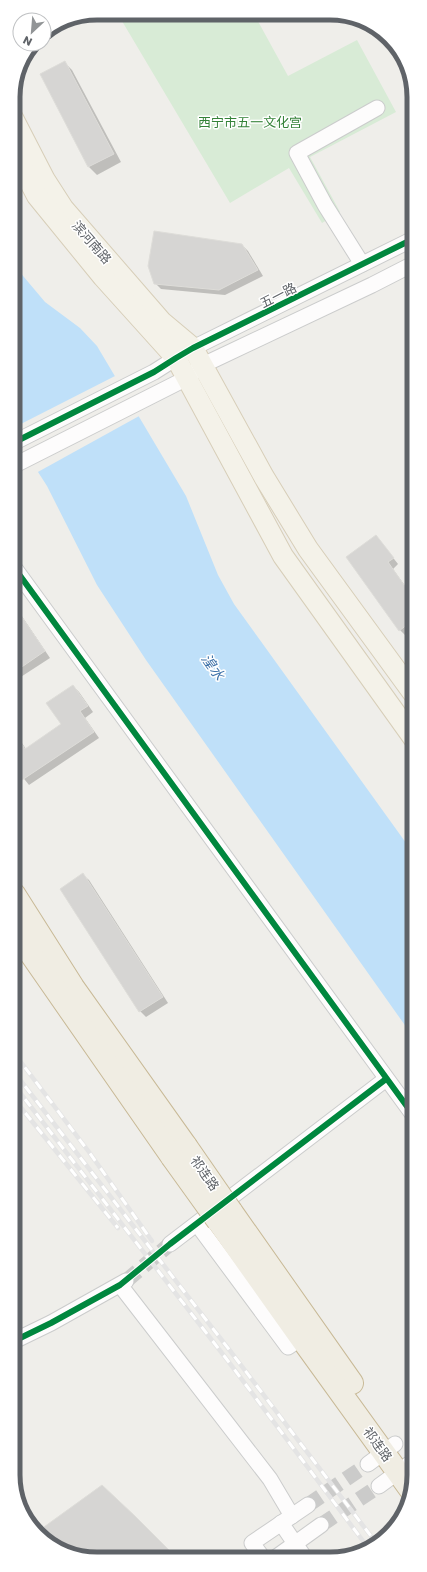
<svg xmlns="http://www.w3.org/2000/svg" width="427" height="1572" viewBox="0 0 427 1572" font-family="Poppins,'Noto Sans SC',sans-serif">
	<style>
		.green { fill: #d8ebd6 }
		.water { fill: #bfe0f9 }
		.pier { fill: #efeeea }
		.shadow { fill: #0003 }
		.building { fill: #d6d5d3; stroke: #deddd9 }
		.lines { fill: none; stroke-linecap: round; stroke-linejoin: round }
		.minor-tunnel { stroke: #cbcbca; stroke-width: 15; stroke-dasharray: 15 8; stroke-linecap: butt }
		.minor-casing { stroke: #cbcccc; stroke-width: 17 }
		.major-casing { stroke: #d7ceb8; stroke-width: 22 }
		.highway-casing { stroke: #c8b996; stroke-width: 24 }
		.minor { stroke: #fdfcfc; stroke-width: 15 }
		.major { stroke: #f4f2e9; stroke-width: 20 }
		.highway { stroke: #f0ede3; stroke-width: 22 }
		.rail-casing { stroke: #e4e4e4; stroke-width: 4.5 }
		.rail { stroke: #fff; stroke-width: 3; stroke-dasharray: 9; stroke-linecap: butt }
		.highway-bridge-casing { stroke: #c8b996; stroke-width: 24; stroke-linecap: butt }
		.highway-bridge { stroke: #f0ede3; stroke-width: 22 }
		.cycleway-casing { stroke: #fff; stroke-width: 8 }
		.cycleway { stroke: #00873e; stroke-width: 6 }
		.labels { text-anchor: middle; stroke-width: 3; stroke-linejoin: round; paint-order: stroke }
		.park-label { font-size: 13px; fill: #348238; stroke: #fff }
		.street-label { font-size: 13px; fill: #5f6368; stroke: #fff }
		.water-label { font-size: 14px; font-style: italic; fill: #4174aa; stroke: #fff }
		.rim { fill: none; stroke: #5f6368; stroke-width: 5 }
	</style>
	<rect width="100%" height="100%" fill="#efeeea"/>
	<path class="green" d="M125,13L254,14L288,76L357,40L396,112L310,157L340,212L322,223L289,168L230,203L119,16Z"/>
	<path class="water" d="M13,264L45,302L80,328L97,346L186,496L218,575L234,604L414,854V1038L146,660L97,585L47,486L13,433Z"/>
	<path class="pier" d="M117,375L141,415L36,473L13,437V428Z"/>
	<g class="shadow">
		<path d="M64,62L72,70L121,162L97,175L89,167L41,74Z"/>
		<path d="M242,245L248,251L263,276L225,295L161,289L155,283Z"/>
		<path d="M376,536L398,564L393,569L413,597V630L406,636L400,630Z"/>
		<path d="M13,603L50,658L13,682Z"/>
		<path d="M73,686L79,692L93,712L85,718L99,738L29,785L13,765V730L26,749L63,725Z"/>
		<path d="M83,875L89,880L168,1003L146,1017L140,1011Z"/>
		<path d="M102,1486L176,1558L81,1557L38,1532Z"/>
	</g>
	<g class="building">
		<path d="M65,61L114,154L88,167L40,74Z"/>
		<path d="M154,231L242,244L258,270L219,290L154,284L148,266Z"/>
		<path d="M376,535L394,558L388,562L413,598V620L399,631L346,557Z"/>
		<path d="M13,604L45,651L13,673Z"/>
		<path d="M73,685L88,706L80,711L94,732L22,780L13,767V731L25,749L61,724L46,703Z"/>
		<path d="M83,873L163,997L139,1012L60,889Z"/>
		<path d="M102,1485L136,1517L177,1558L81,1557L37,1532Z"/>
	</g>
	<g class="lines">
		<g class="minor-tunnel">
			<path d="M126,1281L170,1244"/>
			<path d="M308,1505L368,1464"/>
			<path d="M321,1525L379,1486"/>
		</g>
		<g class="minor-casing">
			<g id="minor">
				<path d="M362,264L325,205L297,153L377,108"/>
				<path d="M13,443L154,372L176,358L193,348L413,239"/>
				<path d="M13,466L187,378L203,365L372,285L413,264"/>
				<path d="M13,566L414,1116"/>
				<path d="M197,1224L288,1347L301,1338"/>
				<path d="M170,1244L386,1079"/>
				<path d="M120,1285L270,1479L292,1516"/>
				<path d="M14,1341L51,1323L126,1281"/>
				<path d="M368,1464L395,1444"/>
				<path d="M379,1486L409,1464"/>
				<path d="M281,1523L305,1558"/>
				<path d="M263,1558L252,1543L308,1505"/>
				<path d="M275,1558L321,1525"/>
			</g>
		</g>
		<g class="major-casing">
			<g id="major">
				<path d="M13,118L45,180L63,208L162,322L193,348L264,477L308,549L413,693"/>
				<path d="M13,150L37,196L103,277L176,358L283,556L414,739"/>
			</g>
		</g>
		<g class="highway-casing">
			<g id="highway">
				<path d="M14,894L73,987L186,1146"/>
				<path d="M14,927L28,950L172,1157"/>
				<path d="M231,1211L352,1383"/>
				<path d="M218,1221L301,1338L410,1489"/>
			</g>
		</g>
		<use href="#minor" class="minor"/>
		<use href="#major" class="major"/>
		<use href="#highway" class="highway"/>
		<g class="rail-casing">
			<g id="rail">
				<path d="M14,1053L89,1152L152,1241"/>
				<path d="M14,1072L231,1352L377,1544"/>
				<path d="M14,1085L225,1357L369,1549"/>
				<path d="M14,1099L118,1228"/>
			</g>
		</g>
		<use href="#rail" class="rail"/>
		<g class="highway-bridge-casing">
			<g id="highway-bridge">
				<path d="M186,1146L231,1211"/>
				<path d="M172,1157L218,1221"/>
			</g>
		</g>
		<use href="#highway-bridge" class="highway-bridge"/>
		<g class="cycleway-casing">
			<g id="cycleway">
				<path d="M13,443L154,372L176,358L193,348L413,239"/>
				<path d="M13,566L414,1116"/>
				<path d="M14,1341L51,1323L120,1285L170,1244L386,1079"/>
			</g>
		</g>
		<use href="#cycleway" class="cycleway"/>
	</g>
	<g class="labels">
		<g class="park-label">
			<text x="250" y="127">西宁市五一文化宫</text>
		</g>
		<g class="street-label">
			<text transform="translate(92 242) rotate(49)" y="5">滨河南路</text>
			<text transform="translate(278 295) rotate(-27)" y="5">五一路</text>
			<text transform="translate(205 1173) rotate(55)" y="5">祁连路</text>
			<text transform="translate(378 1444) rotate(54)" y="5">祁连路</text>
		</g>
		<g class="water-label">
			<text transform="translate(213 667) rotate(54)" y="5">湟水</text>
		</g>
	</g>
	<path d="M0 0H427V1572H0ZM97 20H330A77 77 0 0 1 407 97V1475A77 77 0 0 1 330 1552H97A77 77 0 0 1 20 1475V97A77 77 0 0 1 97 20Z" fill="#fff" fill-rule="evenodd"/>
	<path class="rim" d="M97 20H330A77 77 0 0 1 407 97V1475A77 77 0 0 1 330 1552H97A77 77 0 0 1 20 1475V97A77 77 0 0 1 97 20Z"/>
	<g transform="translate(32 32) rotate(206)"><circle r="19" fill="#ffffff" stroke="#bfc1c3"/>
	<path d="M0-3L7 15L0 10L-7 15Z" fill="#919496"/>
	<text y="-6" font-size="11" font-weight="bold" text-anchor="middle" fill="#5f6368">N</text>
	</g>
</svg>
